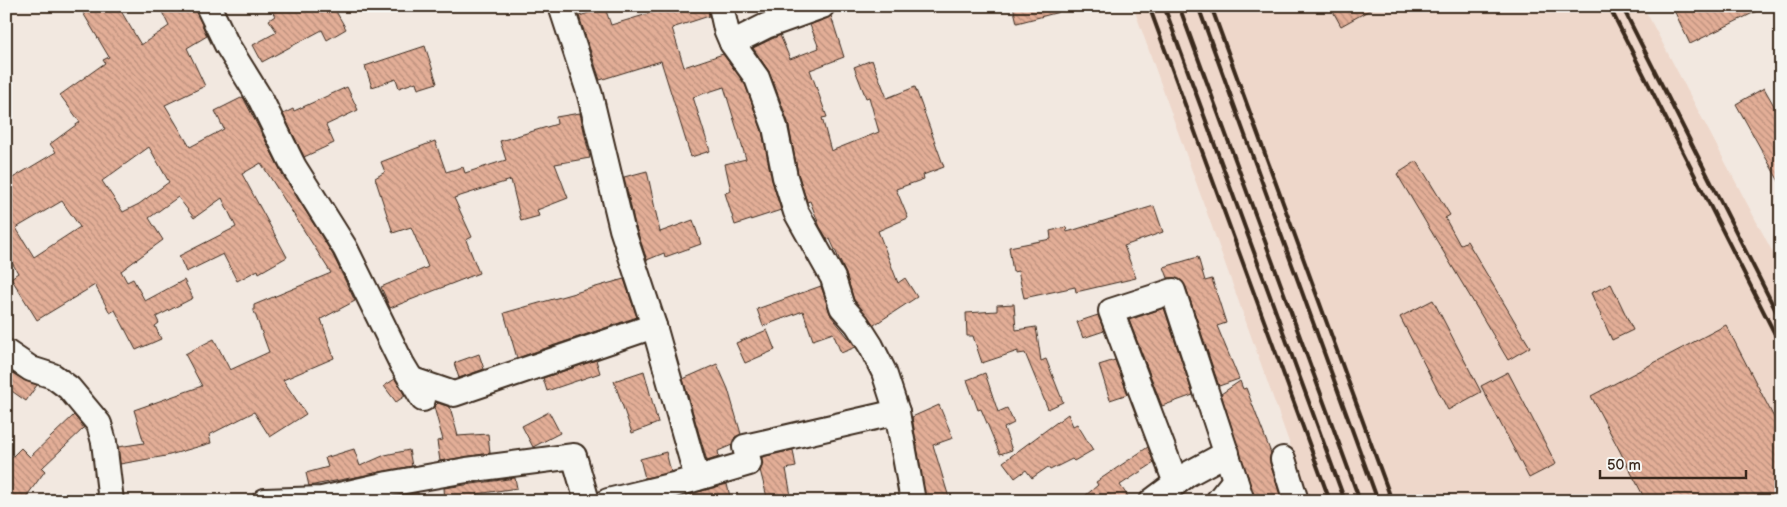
<svg xmlns="http://www.w3.org/2000/svg" width="1787" height="507" viewBox="0 0 1787 507" font-family="'Balsamiq Sans',sans-serif">
	<style>
		.built { fill: #eed7ca }
		.building { fill: url(#building-back-hatch); stroke: #3b2a1e; fill-rule: evenodd }
		.lines { fill: none; stroke-linecap: round; stroke-linejoin: round }
		.minor-casing { stroke: #3b2a1e; stroke-width: 28 }
		.minor { stroke: #f6f6f2; stroke-width: 24 }
		.rail { stroke: #3b2a1e; stroke-width: 4 }
	</style>
	<defs>
		<pattern id="building-back-hatch" width="6" height="6" patternUnits="userSpaceOnUse" patternTransform="scale(1.25)"><rect width="6" height="6" fill="#e3ae97"/><path d="M-1 5l2 2M0 0l6 6M5-1l2 2" fill="none" stroke="#b98e7b"/></pattern>
	</defs>
	<rect width="100%" height="100%" fill="#f2e8e0"/>
	<filter id="ink" filterUnits="userSpaceOnUse"><feTurbulence type="fractalNoise" baseFrequency=".02" numOctaves="2"/><feDisplacementMap in="SourceGraphic" scale="10" xChannelSelector="R" yChannelSelector="G"/><feConvolveMatrix kernelMatrix="1 2 1 2 8 2 1 2 1" color-interpolation-filters="sRGB"/></filter>
	<g filter="url(#ink)">
		<path class="built" d="M1133,6H1643L1781,268V501H1310Z"/>
		<g class="building">
			<path d="M79,6H118L141,45L169,26L159,6H194L207,36L187,48L205,86L165,105L190,147L224,129L215,111L243,97L282,173L333,255L355,301L321,319L334,358L283,380L306,414L270,437L254,412L209,435L211,443L166,456L120,464L118,447L144,443L134,410L202,386L185,354L214,339L230,370L269,352L254,311V305L331,273L261,163L242,174L287,257L259,273L258,270L237,281L223,254L186,272L179,256L236,227L222,198L194,218L178,197L149,218L163,240L121,271L127,282L133,279L145,301L184,280L193,298L156,317L159,323L155,326L161,339L136,350L115,310L110,313L95,285L37,320L11,278L18,273L6,252V182L56,152L50,144L80,122L60,95L105,63L103,60L109,57ZM149,147L169,182L139,204L123,212L102,181ZM62,201L80,227L34,257L16,228Z"/>
			<path d="M269,6H333L346,29L327,40L322,30L262,62L253,45L277,32L269,20L275,16Z"/>
			<path d="M659,6H708L709,16L672,28L684,67L723,54L745,84L762,131L772,180L781,210L735,225L725,193L731,191L725,164L746,159L724,87L693,97L710,151L691,157L661,61L600,80L579,16L605,8L611,25L661,10Z"/>
			<path d="M1013,6H1059V12L1017,23Z"/>
			<path d="M1330,6H1377L1341,26Z"/>
			<path d="M1672,6H1767L1690,44Z"/>
			<path d="M831,16L844,57L810,70L827,117L822,118L831,151L879,132L869,97L866,98L854,67L872,60L887,98L915,87L944,167L923,175L924,179L896,189L908,218L878,231L898,283L905,278L917,297L874,325L854,300L846,274L830,239L828,240L820,227L810,201L807,202L798,174L788,122L770,73L753,48L780,35L790,59L819,48L810,25Z"/>
			<path d="M425,46L437,83L418,89L416,82L399,88L396,79L372,87L365,66Z"/>
			<path d="M347,87L358,110L326,125L334,143L304,157L283,114L293,109L294,111Z"/>
			<path d="M1764,88L1781,118V185L1736,104Z"/>
			<path d="M580,113L590,158L555,164L568,198L537,210L539,216L521,221L511,180L454,198L472,237L466,240L479,273L390,308L381,287L428,267L411,227L393,233L375,178L385,172L381,162L435,141L446,172L463,167L465,173L506,160L500,141L557,124L556,117Z"/>
			<path d="M1417,161L1450,215L1445,218L1460,245L1467,241L1530,347L1508,360L1397,174Z"/>
			<path d="M647,171L660,232L693,220L701,244L665,257L664,253L647,260L635,225L624,177Z"/>
			<path d="M1154,206L1163,232L1124,246L1136,278L1076,292L1075,287L1024,298L1018,271L1013,272L1009,247L1051,239L1050,231L1066,227L1067,232Z"/>
			<path d="M1198,257L1205,281L1212,279L1226,323L1217,326L1239,379L1219,386L1186,287L1176,278H1168L1164,267Z"/>
			<path d="M624,279L637,317L517,358L504,313Z"/>
			<path d="M1611,284L1633,330L1612,340L1591,293Z"/>
			<path d="M821,286L831,316L856,347L841,353L833,333L813,340L803,311L763,326L757,309Z"/>
			<path d="M1433,300L1481,392L1448,410L1400,317Z"/>
			<path d="M1014,304L1016,330L1036,327L1041,361L1046,359L1063,402L1048,409L1025,353L1018,354V351L982,363L973,336H967L966,313L997,311V305Z"/>
			<path d="M1164,308L1193,395L1162,406L1129,320Z"/>
			<path d="M1098,315L1104,331L1083,338L1077,322Z"/>
			<path d="M1726,325L1781,431V501H1646L1591,396Z"/>
			<path d="M767,330L775,350L745,363L736,343Z"/>
			<path d="M479,354L484,369L459,378L454,363Z"/>
			<path d="M596,360L600,373L547,391L543,378Z"/>
			<path d="M1115,360L1128,394L1110,400L1099,365Z"/>
			<path d="M717,364L728,389L741,434L735,437L732,445L718,451L719,457L707,461L683,379Z"/>
			<path d="M644,371L658,423L632,433L614,381Z"/>
			<path d="M11,372L24,380L37,385L26,401L6,387V378Z"/>
			<path d="M1508,372L1556,464L1529,478L1481,386Z"/>
			<path d="M985,373L998,412L1007,408L1014,423L1004,428L1012,450L1000,454L981,409L978,410L967,380Z"/>
			<path d="M395,379L405,396L396,402L384,386Z"/>
			<path d="M1240,381L1243,389L1246,388L1271,453L1270,463L1282,501H1255L1221,394Z"/>
			<path d="M438,403L450,407L458,436L488,434L490,453L440,461L437,441L443,440L434,407Z"/>
			<path d="M939,405L953,438L933,445L950,501H926L912,417Z"/>
			<path d="M549,412L560,433L533,447L522,426Z"/>
			<path d="M1068,414L1073,426L1077,424L1093,450L1074,461L1072,459L1050,470L1048,467L1032,478L1026,470L1015,478L1003,462Z"/>
			<path d="M74,415L84,428L42,468L45,471L23,501H6V472L11,464L8,461L21,448L30,457Z"/>
			<path d="M1148,447L1154,463L1120,485L1131,501H1079L1098,485L1096,482Z"/>
			<path d="M354,449L360,466L385,455L409,450L412,466L309,486L306,473L328,467L325,458Z"/>
			<path d="M793,450L796,467L786,469L792,501H768L760,470L762,457Z"/>
			<path d="M666,452L671,472L645,478L640,459Z"/>
			<path d="M515,478L517,488L477,494L478,501H445L444,488Z"/>
			<path d="M727,484L731,501H692L691,494Z"/>
			<path d="M418,493L419,501H398L397,496Z"/>
		</g>
		<g class="lines">
			<g class="minor-casing">
				<g id="minor">
					<path d="M208,6L227,45L261,100L294,167L345,248L402,364L423,399"/>
					<path d="M561,6L590,95L622,229L654,326L697,478"/>
					<path d="M732,43L766,26L822,6"/>
					<path d="M6,352L31,369L53,376L69,388L99,424L104,442L111,501"/>
					<path d="M413,380L454,394L654,326"/>
					<path d="M897,412L913,501"/>
					<path d="M1283,459L1296,501"/>
					<path d="M1176,483L1111,311L1173,291L1242,501"/>
					<path d="M265,501L322,499L388,484L467,470L574,456L587,501"/>
					<path d="M608,501L674,485L749,463L745,447L897,412L884,372L871,346L857,324L842,307L833,278L796,212L785,177L775,127L757,78L732,43L726,29L721,6"/>
					<path d="M1152,501L1188,474L1227,453"/>
					<path d="M1218,501L1235,480"/>
				</g>
			</g>
			<use href="#minor" class="minor"/>
			<g class="rail">
				<path d="M1149,6L1330,501"/>
				<path d="M1164,6L1345,501"/>
				<path d="M1179,6L1360,501"/>
				<path d="M1198,6L1378,501"/>
				<path d="M1211,6L1392,501"/>
				<path d="M1609,6L1781,346"/>
				<path d="M1622,6L1781,321"/>
			</g>
		</g>
	</g>
	<rect width="1787" height="507" fill="none" stroke="#f6f6f2" stroke-width="25"/>
	<rect x="12" y="12" width="1762" height="482" fill="none" stroke="#3b2a1e" stroke-width="2" filter="url(#ink)"/>
	<path d="M1600 470v8h146v-8" fill="none" stroke="#3b2a1e" stroke-width="2.5"/>
	<text x="1607" y="470" font-size="15" fill="#3b2a1e" stroke="#f6f6f2" stroke-width="4" paint-order="stroke">50 m</text>
</svg>
